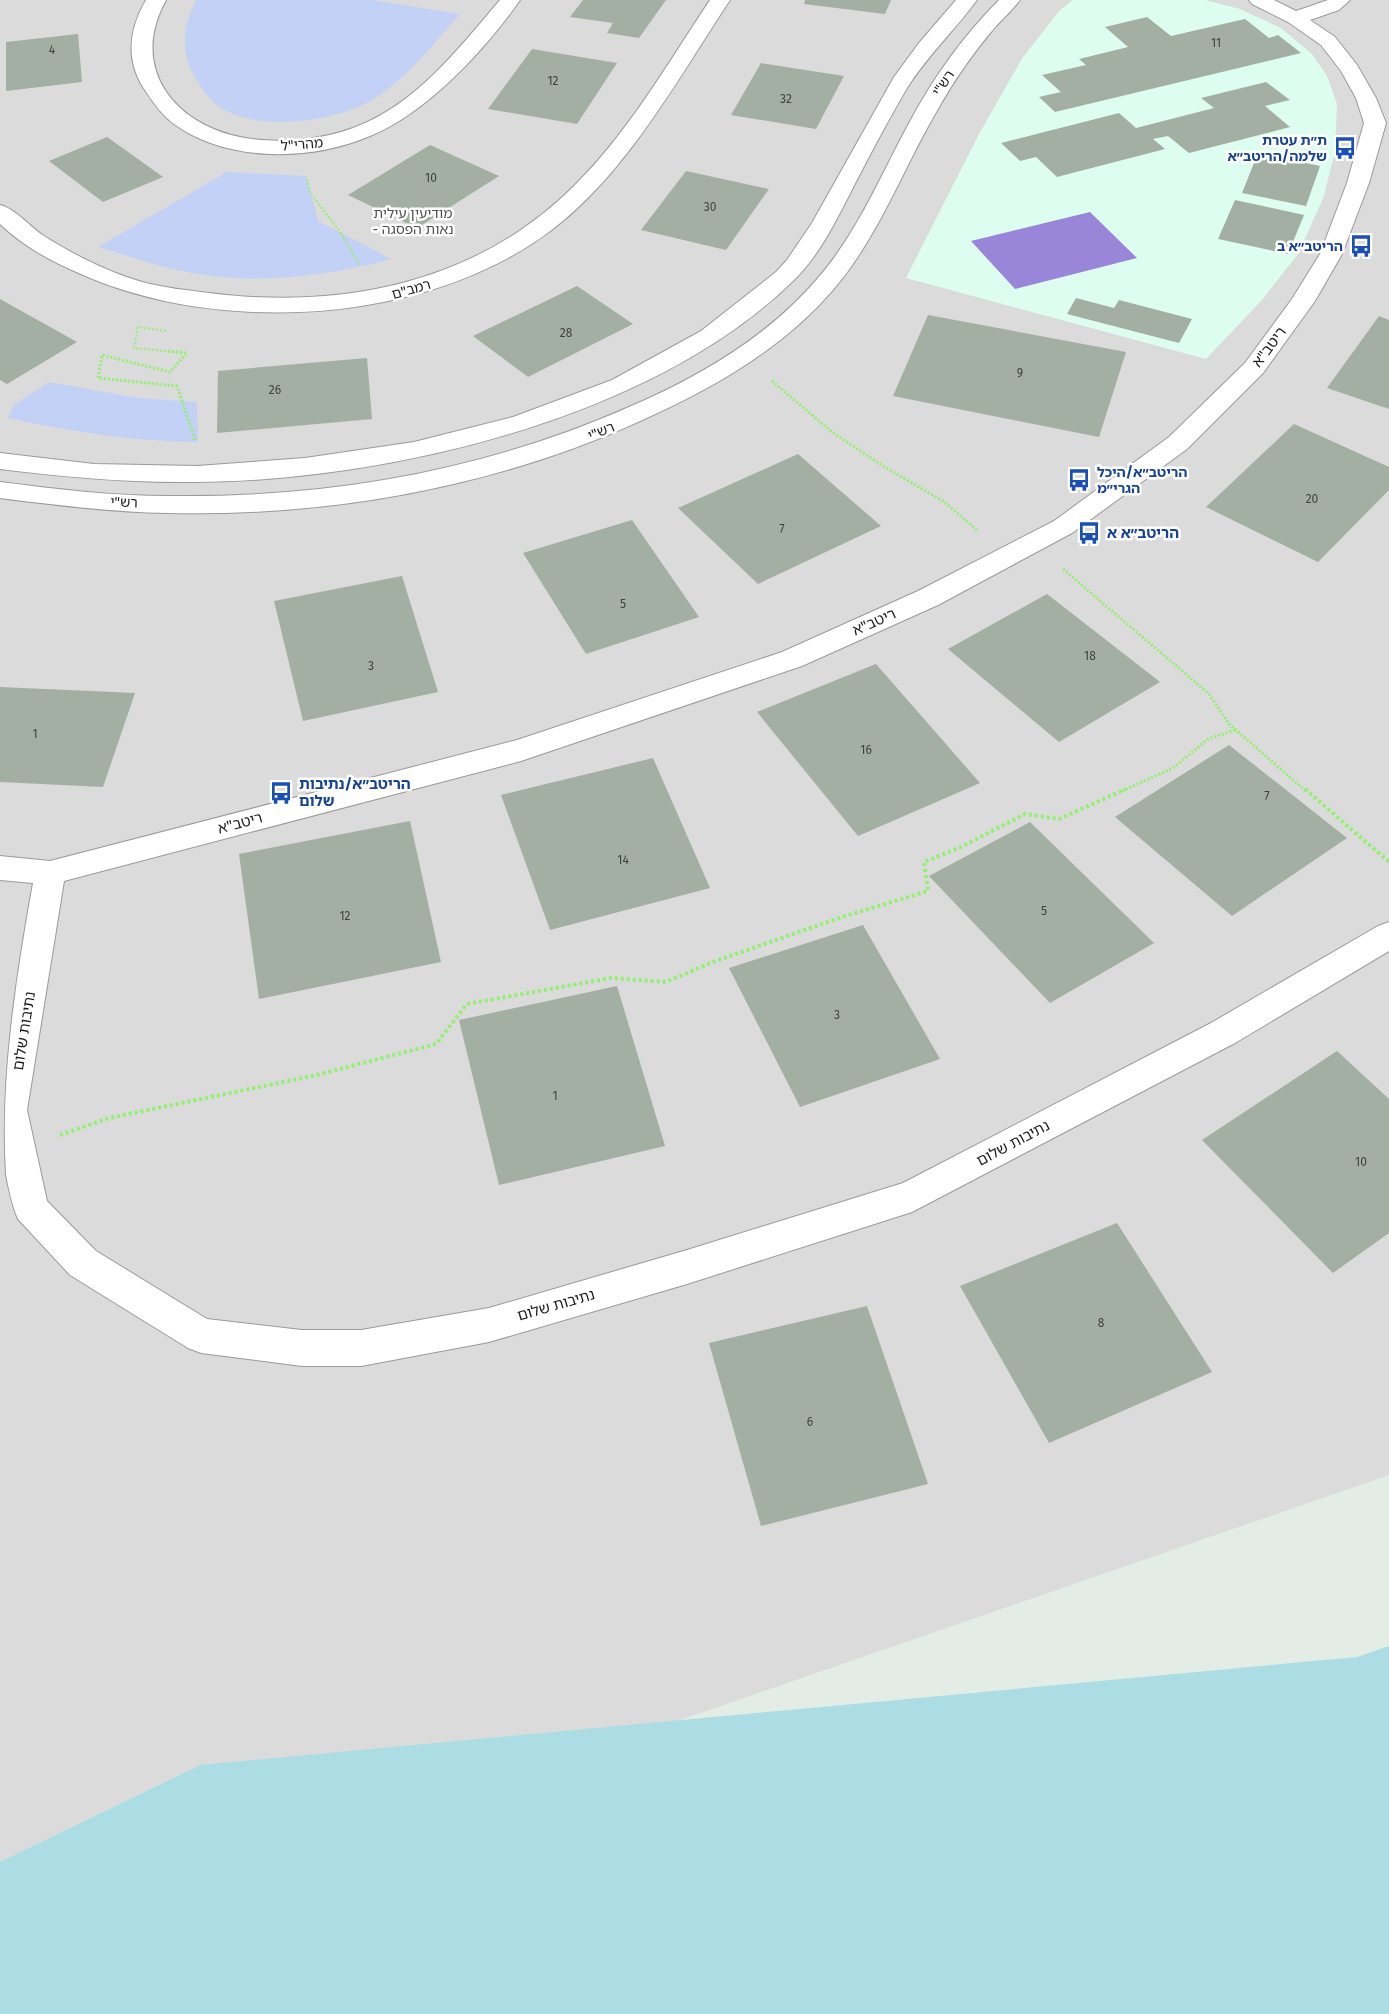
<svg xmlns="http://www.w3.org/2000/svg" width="1389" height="2014" viewBox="0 0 1389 2014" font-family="'Fira Sans','Noto Sans Hebrew',sans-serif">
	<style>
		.residential { fill: #dadbda }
		.education { fill: #ddfdf1 }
		.grass { fill: #acdde5 }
		.park { fill: #c2d1f5 }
		.pitch { fill: #9a86d8 }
		.building { fill: #a3afa3 }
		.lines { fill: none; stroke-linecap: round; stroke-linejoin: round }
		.minor-casing { stroke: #9a9a9a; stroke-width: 2 }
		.path-far2 { stroke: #93f071; stroke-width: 2; stroke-dasharray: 2 2; stroke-linecap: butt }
		.path-far1 { stroke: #93f071; stroke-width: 3; stroke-dasharray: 2 2; stroke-linecap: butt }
		.path { stroke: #93f071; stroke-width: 4; stroke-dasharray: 3 3; stroke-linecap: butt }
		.minor { fill: #fff; fill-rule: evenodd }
		.labels { text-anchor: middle; stroke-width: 5; stroke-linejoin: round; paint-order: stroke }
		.number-label { font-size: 12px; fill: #3e423e }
		.far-street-label { font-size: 14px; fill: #1d1d1d; stroke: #fff }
		.far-transit-label { font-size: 14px; font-weight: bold; fill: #164399; stroke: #fff; text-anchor: end }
		.far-neighbourhood-label { font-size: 14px; fill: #505050; stroke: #fff }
		.street-label { font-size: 15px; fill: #1d1d1d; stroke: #fff }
		.transit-label { font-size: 15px; font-weight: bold; fill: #164399; stroke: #fff; text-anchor: start }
	</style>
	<rect width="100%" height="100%" fill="#e3ede6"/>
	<path class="residential" d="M0,0H1389V1475L605,1746L200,1765L0,1862Z"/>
	<path class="education" d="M1073,0H1205L1240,9L1281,28L1312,54L1327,76L1337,104L1335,151L1324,196L1298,254L1262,300L1206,359L906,278L979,134L1023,57L1060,10Z"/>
	<path class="grass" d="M1389,1646V2014H0V1862L200,1765L1357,1657Z"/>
	<g class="park">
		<path d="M196,0H372L460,14C433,44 398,90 360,106C321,123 255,131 218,106C207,98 200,85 193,74C180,46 184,27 196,0Z"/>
		<path d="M227,172L306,176L318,221L391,259C321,278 245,286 173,269C148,263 123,254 98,247Z"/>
		<path d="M49,382L138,398L197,402L198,442C134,442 70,431 8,418L14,405Z"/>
	</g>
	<path class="pitch" d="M1090,212L1137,258L1015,289L971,241Z"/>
	<g class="building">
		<path d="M583,0H666L639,38L607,33L613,23L570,17Z"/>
		<path d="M805,0H891L885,14L804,4Z"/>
		<path d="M1147,17L1171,36L1245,19L1269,38L1278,35L1301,53L1055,112L1039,97L1061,92L1042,75L1086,65L1079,59L1128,47L1105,27Z"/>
		<path d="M78,34L82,82L6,91V42Z"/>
		<path d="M532,49L617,63L577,124L488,109Z"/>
		<path d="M761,63L844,76L816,129L731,115Z"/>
		<path d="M1266,82L1290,100L1265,106L1290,127L1189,153L1168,136L1153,139L1165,149L1057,177L1036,157L1020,161L1001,143L1119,113L1136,128L1214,108L1201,98Z"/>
		<path d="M107,137L131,154L163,177L103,202L49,161Z"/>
		<path d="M430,145L499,176L417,228L348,195Z"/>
		<path d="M1258,153L1320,166L1306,206L1242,193Z"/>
		<path d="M686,171L769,189L726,250L641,230Z"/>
		<path d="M1235,200L1304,215L1288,254L1218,239Z"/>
		<path d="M577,286L633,324L528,377L473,336Z"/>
		<path d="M1076,298L1114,308L1119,300L1192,319L1179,343L1067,314Z"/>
		<path d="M0,299L77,342L7,384L0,380Z"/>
		<path d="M928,315L1126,352L1099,437L893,396Z"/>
		<path d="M1379,316L1389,320V409L1327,388Z"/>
		<path d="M367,358L372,419L217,433L218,371Z"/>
		<path d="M1294,424L1389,467V490L1318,562L1206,507Z"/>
		<path d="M798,454L881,526L758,584L678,508Z"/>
		<path d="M632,520L699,617L586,654L523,553Z"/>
		<path d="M402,576L438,692L303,721L274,601Z"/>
		<path d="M1047,594L1160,682L1059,742L948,649Z"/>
		<path d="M876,664L980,783L858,836L757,712Z"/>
		<path d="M0,687L135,693L103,787L0,782Z"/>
		<path d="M1229,745L1347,838L1232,916L1115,817Z"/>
		<path d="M653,758L710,888L550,930L501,795Z"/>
		<path d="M410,821L441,962L259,999L239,854Z"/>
		<path d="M1030,822L1154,943L1050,1003L929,876Z"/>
		<path d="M863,925L940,1059L800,1107L729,968Z"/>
		<path d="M617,986L665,1146L499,1185L459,1020Z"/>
		<path d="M1337,1051L1389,1099V1233L1333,1273L1202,1140Z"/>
		<path d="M1117,1223L1212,1372L1049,1443L960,1286Z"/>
		<path d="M867,1306L928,1484L761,1526L709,1343Z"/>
	</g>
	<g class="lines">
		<g class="minor-casing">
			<g id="minor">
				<path d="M146,0H166C128,68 175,126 245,138C280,144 320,140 353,128C416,105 458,49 500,0H520C485,50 427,113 370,136C311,161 228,163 174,124C163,116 154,104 147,93C125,63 128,31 146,0Z"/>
				<path d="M710,0H730C678,78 626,175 549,232C425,324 220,336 81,274C52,262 23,246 0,224V205C16,209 30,227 44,236C74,255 108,272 142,282C164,288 187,290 209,293C342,310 477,283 574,186C628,133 668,63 710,0Z"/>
				<path d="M956,0H977C955,30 927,56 907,88C890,117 874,147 859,176C840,212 823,252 793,281C652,419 387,481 195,482C129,483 65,477 0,469V453L94,464L197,466L305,458L414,442L513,417L612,380L701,331L776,272L787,260L812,223L894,77L919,43Z"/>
				<path d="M999,0H1020C1011,12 1000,21 991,32C971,56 953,82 938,109C902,170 879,237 832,291C780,351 710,390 638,422C492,488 327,517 167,513C111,512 56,505 0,498V482C56,489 112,496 169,496C328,498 484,471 629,407C699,377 768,337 818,278C857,233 879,179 907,127C931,81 962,37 999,0Z"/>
				<path d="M1249,0H1274L1296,11L1328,0H1350L1339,10L1310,20L1335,37L1357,65L1376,98L1386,123L1369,183L1342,254L1315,301L1263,373L1187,449L1072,533L938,605L802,666L521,761L64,881L27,1110L47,1201L96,1251L207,1319L302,1330H361L489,1308L687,1250L903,1183L1211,1023L1378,926L1389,922V951L1235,1043L912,1212L687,1284L489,1342L361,1366H302L201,1353L188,1348L70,1275L18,1219C12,1205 9,1190 6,1175C0,1080 16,978 33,883L0,880V856L50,861L517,740L782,652L918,591L1054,521L1169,437L1245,363L1292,299L1320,254L1347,183L1364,123L1356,98L1341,71L1321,45L1288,22L1252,4Z"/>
			</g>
		</g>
		<g class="path-far2">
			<path d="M307,179L310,193L341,233L359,264"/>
			<path d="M166,331L138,327L134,348L184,353"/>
		</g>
		<g class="path-far1">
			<path d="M168,351L187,353L170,372L102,355L98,378L177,386L195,440"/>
			<path d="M772,381L832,432L883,466L943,501L977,530"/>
			<path d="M1063,569L1209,694L1229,724L1306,791"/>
			<path d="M1122,791L1173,768L1208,739L1235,730"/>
		</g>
		<g class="path">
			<path d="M1305,789L1389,862"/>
			<path d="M60,1135L109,1118L317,1075L436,1044L467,1004L611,978L666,982L713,962L839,918L928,891L924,862L961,847L1025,814L1059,819L1126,789"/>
		</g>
		<use href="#minor" class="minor"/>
	</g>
	<defs>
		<g id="bus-bare" transform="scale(1.8)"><path d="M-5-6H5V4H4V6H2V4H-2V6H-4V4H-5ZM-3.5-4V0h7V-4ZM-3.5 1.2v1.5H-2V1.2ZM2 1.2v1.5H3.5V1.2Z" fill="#1a4fb4" stroke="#fff" stroke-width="2.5" paint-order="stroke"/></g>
	</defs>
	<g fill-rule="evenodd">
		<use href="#bus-bare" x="1345" y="148"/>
		<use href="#bus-bare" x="1361" y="246"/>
		<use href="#bus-bare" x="1079" y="480"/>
		<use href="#bus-bare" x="1089" y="533"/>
		<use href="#bus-bare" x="281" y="793"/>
	</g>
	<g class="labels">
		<g class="number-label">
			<text x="1216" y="47">11</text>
			<text x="52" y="54">4</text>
			<text x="553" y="85">12</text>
			<text x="786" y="103">32</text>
			<text x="431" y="182">10</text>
			<text x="710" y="211">30</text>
			<text x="566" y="337">28</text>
			<text x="1020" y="377">9</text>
			<text x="275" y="394">26</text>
			<text x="1312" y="503">20</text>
			<text x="782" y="533">7</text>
			<text x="623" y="608">5</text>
			<text x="1090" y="660">18</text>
			<text x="371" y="670">3</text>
			<text x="35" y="738">1</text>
			<text x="866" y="754">16</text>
			<text x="1267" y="800">7</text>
			<text x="623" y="864">14</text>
			<text x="1044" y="915">5</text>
			<text x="345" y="920">12</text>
			<text x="837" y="1019">3</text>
			<text x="555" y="1100">1</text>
			<text x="1361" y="1166">10</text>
			<text x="1101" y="1327">8</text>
			<text x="810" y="1426">6</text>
		</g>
		<g class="far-street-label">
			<text transform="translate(943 83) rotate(-56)" y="5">רש"י</text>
			<text transform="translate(302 144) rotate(-5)" y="5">מהרי"ל</text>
			<text transform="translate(411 289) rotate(-16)" y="5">רמב"ם</text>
			<text transform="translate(601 431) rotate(-22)" y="5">רש"י</text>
			<text transform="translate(124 502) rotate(2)" y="5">רש"י</text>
		</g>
		<g class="far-transit-label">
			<text x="1327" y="145">ת״ת עטרת<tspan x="1327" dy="16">שלמה/הריטב״א</tspan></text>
			<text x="1343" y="251">הריטב״א ב</text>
			<text x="1097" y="477" text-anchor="start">הריטב״א/היכל<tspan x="1097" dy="16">הגרי״מ</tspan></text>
		</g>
		<g class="far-neighbourhood-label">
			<text x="413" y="218">מודיעין עילית<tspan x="413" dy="16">- נאות הפסגה</tspan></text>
		</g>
		<g class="street-label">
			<text transform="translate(1269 347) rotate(-53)" y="5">ריטב"א</text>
			<text transform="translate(874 622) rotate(-24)" y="5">ריטב"א</text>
			<text transform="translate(240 823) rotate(-15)" y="5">ריטב"א</text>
			<text transform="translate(24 1031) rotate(-81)" y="5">נתיבות שלום</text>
			<text transform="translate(1013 1143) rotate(-28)" y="5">נתיבות שלום</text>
			<text transform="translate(556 1305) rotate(-16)" y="5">נתיבות שלום</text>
		</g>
		<g class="transit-label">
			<text x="1107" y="538">הריטב״א א</text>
			<text x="299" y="789">הריטב״א/נתיבות<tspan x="299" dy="17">שלום</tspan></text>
		</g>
	</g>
</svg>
